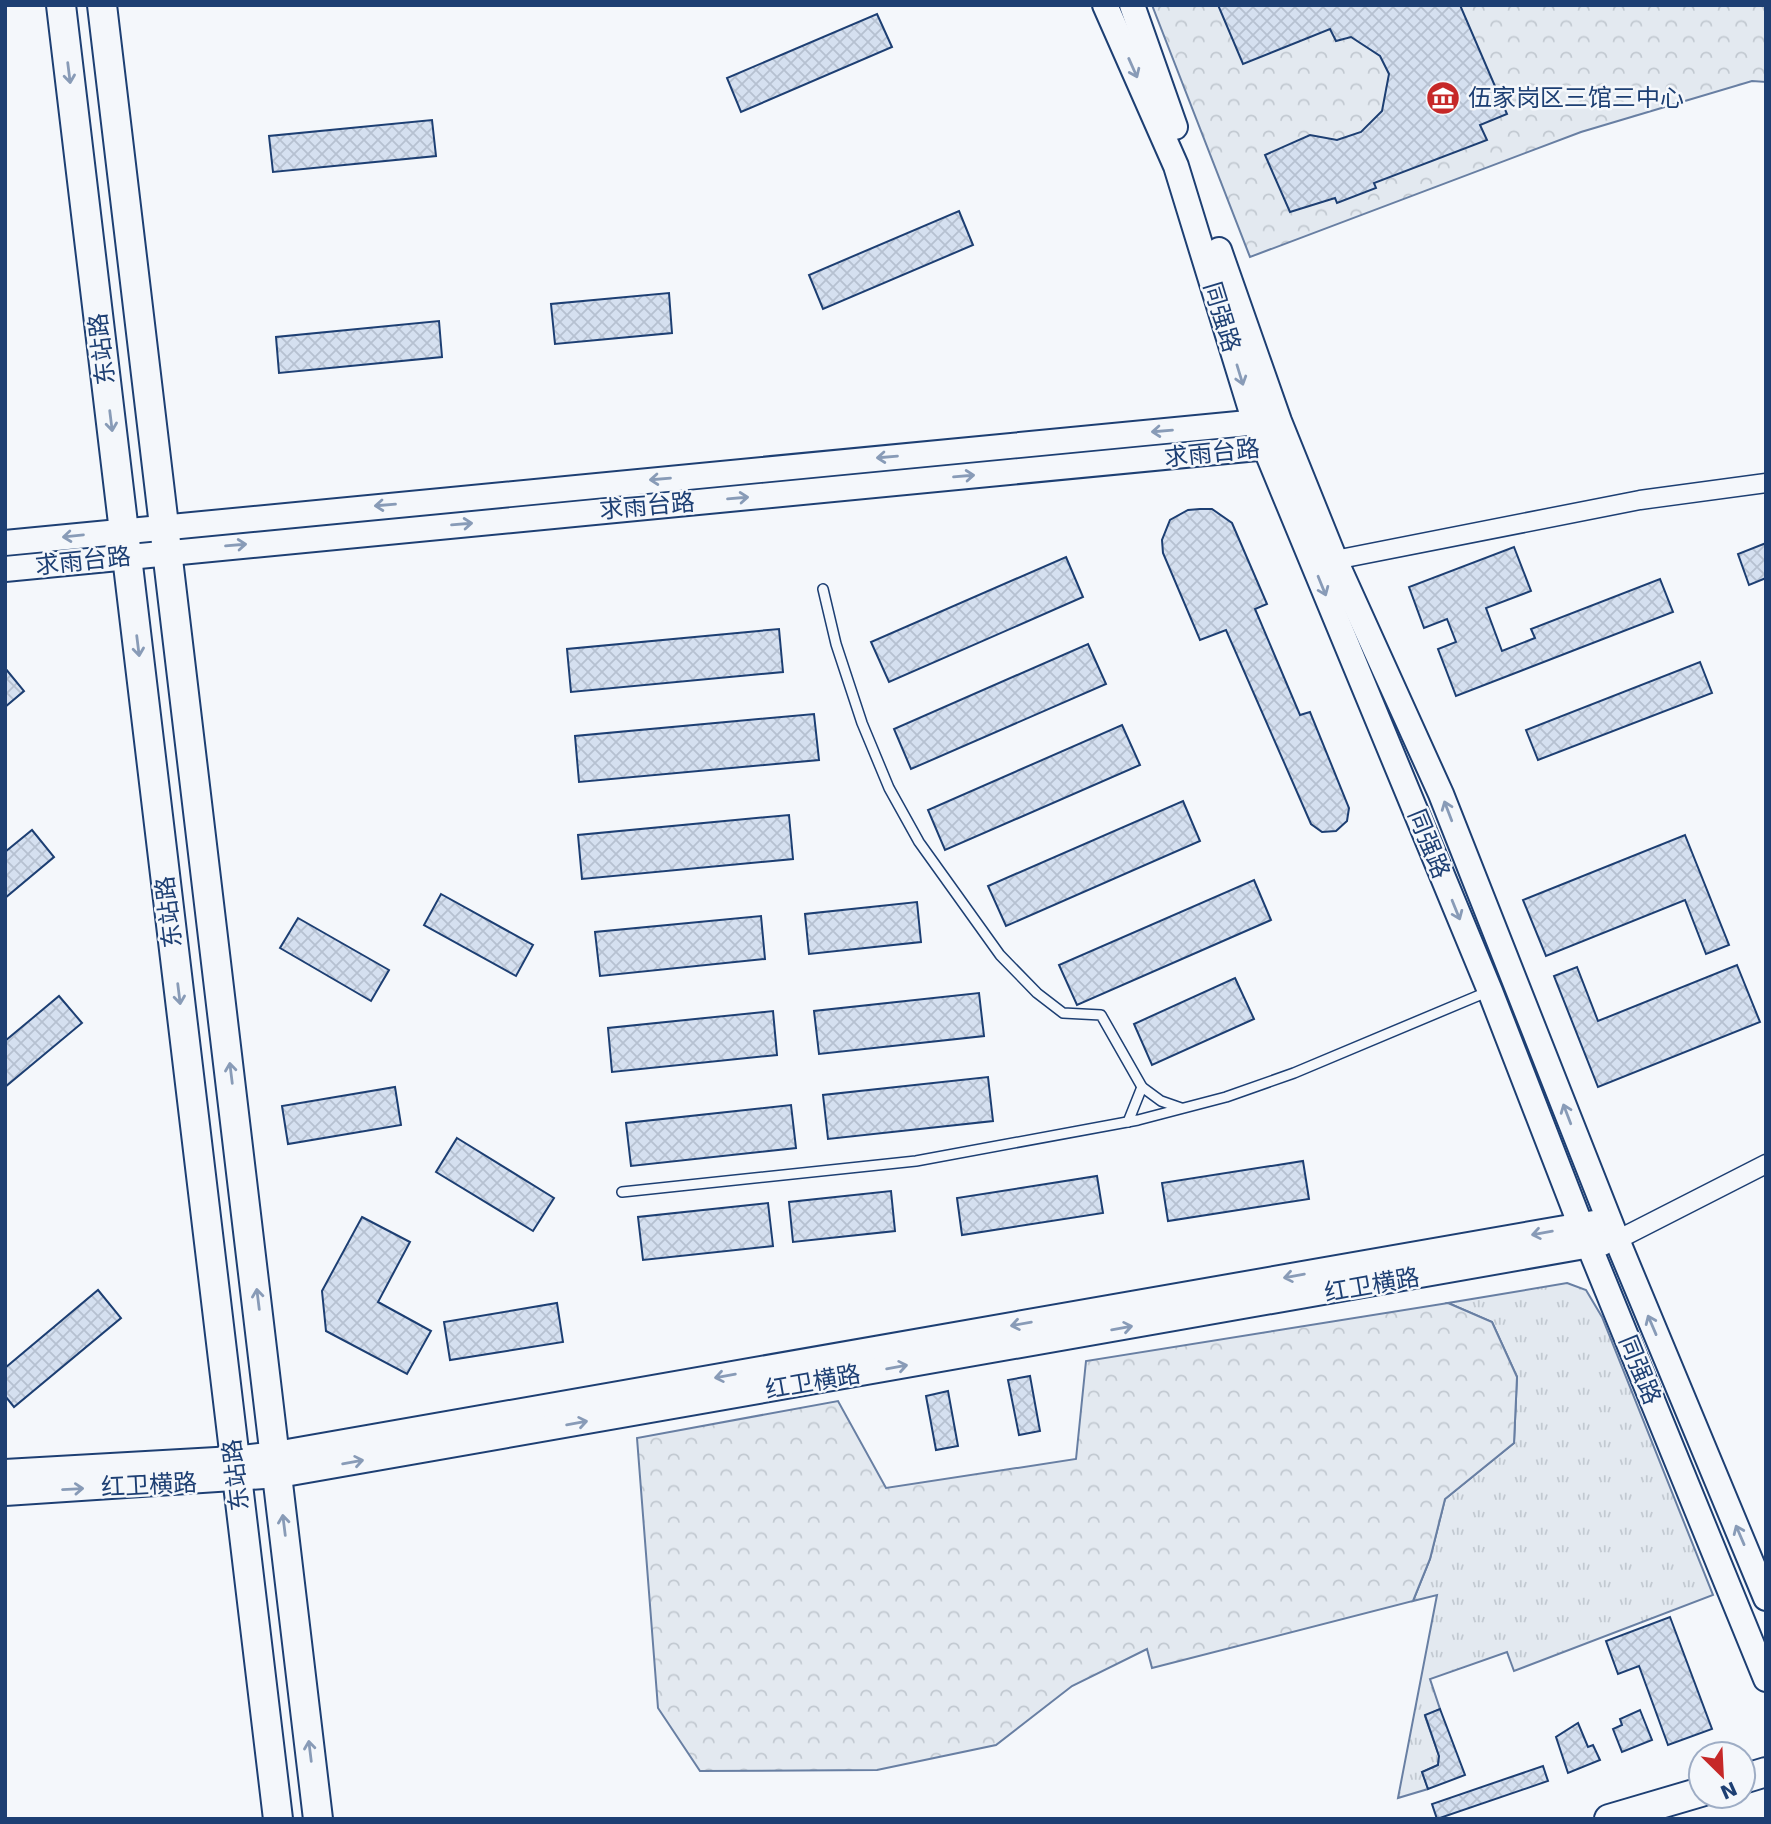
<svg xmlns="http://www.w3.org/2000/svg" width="1771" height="1824" viewBox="0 0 1771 1824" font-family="'DejaVu Sans','Noto Sans SC',sans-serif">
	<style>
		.grass { fill: url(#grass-tufts); stroke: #687fa3; stroke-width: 2 }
		.forest { fill: url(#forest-crowns); stroke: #687fa3; stroke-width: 2 }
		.building { fill: url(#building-cross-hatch); stroke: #1d3f73; stroke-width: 2 }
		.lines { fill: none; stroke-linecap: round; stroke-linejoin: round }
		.lane-casing { stroke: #1d3f73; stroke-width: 12 }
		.street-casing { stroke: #1d3f73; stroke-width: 21 }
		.secondary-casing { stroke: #1d3f73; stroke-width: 28 }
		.primary-casing { stroke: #1d3f73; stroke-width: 32 }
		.lane { stroke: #f4f7fb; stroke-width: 9 }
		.street { stroke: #f4f7fb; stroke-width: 18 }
		.secondary { stroke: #f4f7fb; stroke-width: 24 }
		.primary { stroke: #f4f7fb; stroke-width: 28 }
		.oneway { stroke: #889bb7 }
		.labels { text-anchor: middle; stroke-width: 5; stroke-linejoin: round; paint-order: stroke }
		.poi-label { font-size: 24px; fill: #1d3f73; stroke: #f4f7fb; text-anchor: start }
		.street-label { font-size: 24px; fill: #1d3f73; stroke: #f4f7fb }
	</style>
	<defs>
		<pattern id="grass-tufts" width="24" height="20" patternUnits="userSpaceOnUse" patternTransform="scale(1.75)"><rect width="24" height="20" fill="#e3e9f0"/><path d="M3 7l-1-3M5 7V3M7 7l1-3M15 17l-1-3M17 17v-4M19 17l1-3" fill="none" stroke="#c2c9d1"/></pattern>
		<pattern id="forest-crowns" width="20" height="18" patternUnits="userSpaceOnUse" patternTransform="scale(1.75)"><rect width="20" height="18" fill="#e3e9f0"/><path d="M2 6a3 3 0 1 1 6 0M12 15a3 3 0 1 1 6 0" fill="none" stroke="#c2c9d1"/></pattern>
		<pattern id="building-cross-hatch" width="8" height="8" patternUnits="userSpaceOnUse" patternTransform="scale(1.75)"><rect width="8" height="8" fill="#d5e0f0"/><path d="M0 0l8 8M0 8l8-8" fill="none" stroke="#b6c1d1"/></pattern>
	</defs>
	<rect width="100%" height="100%" fill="#f4f7fb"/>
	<path class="grass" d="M1567,1283L1586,1290L1602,1317L1713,1595L1514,1671L1507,1652L1430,1679L1440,1709L1425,1716L1439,1756L1438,1765L1422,1772L1428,1789L1398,1798L1437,1595L1413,1601L1430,1559L1445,1499L1514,1443L1517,1377L1492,1322L1448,1303Z"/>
	<g class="forest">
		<path d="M1152,5H1766V82L1752,81L1581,132L1250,257Z"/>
		<path d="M1448,1303L1492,1322L1517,1377L1514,1443L1445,1499L1430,1559L1413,1601L1152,1668L1147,1649L1072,1686L996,1745L877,1770L700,1771L658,1708L637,1438L838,1401L886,1488L1076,1459L1086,1361Z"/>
	</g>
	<g class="building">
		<path d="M1218,5H1460L1507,114L1480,125L1487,140L1374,183L1376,188L1337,203L1335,198L1290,212L1265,155L1310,135L1337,140L1361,132L1382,111L1389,74L1380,56L1351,37L1336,41L1330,29L1243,64Z"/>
		<path d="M877,14L892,47L741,112L727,78Z"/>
		<path d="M432,120L436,156L273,172L269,136Z"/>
		<path d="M959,211L973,245L823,309L809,275Z"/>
		<path d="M669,293L672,333L555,344L551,304Z"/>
		<path d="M439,321L442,357L279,373L276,337Z"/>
		<path d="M1200,509H1212L1232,523L1267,604L1255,609L1300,715L1310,712L1349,808L1347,821L1336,831L1322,832L1311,824L1226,630L1200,640L1163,553L1162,540L1170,520L1188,510Z"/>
		<path d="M1766,543V578L1749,585L1738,554Z"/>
		<path d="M1514,547L1531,591L1486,608L1502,651L1535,638L1531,629L1660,579L1673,612L1456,696L1438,649L1456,642L1447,619L1424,628L1409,587Z"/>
		<path d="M1066,557L1083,597L889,682L871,642Z"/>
		<path d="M779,629L783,672L571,692L567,649Z"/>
		<path d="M1088,644L1106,684L911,769L894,729Z"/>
		<path d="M1700,662L1712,693L1538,760L1526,730Z"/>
		<path d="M5,668L24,691L5,707Z"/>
		<path d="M814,714L819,760L579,782L575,736Z"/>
		<path d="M1122,725L1140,765L945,850L928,810Z"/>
		<path d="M1183,801L1200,841L1006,926L988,886Z"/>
		<path d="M789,815L793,859L582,879L578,835Z"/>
		<path d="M32,830L54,857L5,898V852Z"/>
		<path d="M1685,835L1729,945L1706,954L1685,900L1546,956L1523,900Z"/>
		<path d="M1254,880L1271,920L1077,1005L1059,965Z"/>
		<path d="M441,894L533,945L516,976L424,925Z"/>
		<path d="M917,902L921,942L809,954L805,914Z"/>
		<path d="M761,916L765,959L600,976L595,932Z"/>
		<path d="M298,918L389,970L371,1001L280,948Z"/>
		<path d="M1737,965L1760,1022L1598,1087L1554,976L1577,967L1598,1021Z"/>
		<path d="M1235,978L1254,1019L1152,1065L1134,1024Z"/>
		<path d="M979,993L984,1036L819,1054L814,1011Z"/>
		<path d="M59,996L82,1023L5,1087V1041Z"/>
		<path d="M773,1011L777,1055L612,1072L608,1028Z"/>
		<path d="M988,1077L993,1121L828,1139L823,1095Z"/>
		<path d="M395,1087L401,1125L288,1144L282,1106Z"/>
		<path d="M791,1105L796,1148L631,1166L626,1123Z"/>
		<path d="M457,1138L554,1198L533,1231L436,1172Z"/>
		<path d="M1303,1161L1309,1199L1168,1221L1162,1183Z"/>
		<path d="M1097,1176L1103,1213L962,1235L957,1198Z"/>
		<path d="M891,1191L895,1231L793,1242L789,1202Z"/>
		<path d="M768,1203L773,1246L643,1260L638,1217Z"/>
		<path d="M362,1217L410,1242L378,1302L431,1331L407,1374L326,1331L322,1291Z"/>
		<path d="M98,1290L121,1318L14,1407L5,1396V1368Z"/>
		<path d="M557,1303L563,1342L450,1360L444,1322Z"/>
		<path d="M1030,1376L1040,1431L1019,1435L1008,1380Z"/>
		<path d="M948,1391L958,1446L936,1450L926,1396Z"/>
		<path d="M1670,1617L1712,1729L1668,1745L1639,1666L1618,1674L1606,1641Z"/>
		<path d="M1440,1709L1465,1775L1428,1789L1422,1772L1438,1765L1439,1756L1425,1715Z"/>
		<path d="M1640,1710L1652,1740L1622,1752L1613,1729L1622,1725L1620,1719Z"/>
		<path d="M1578,1723L1588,1747L1593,1745L1600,1760L1568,1773L1556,1737Z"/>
		<path d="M1543,1766L1548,1781L1437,1819L1432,1804Z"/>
	</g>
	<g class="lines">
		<g class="lane-casing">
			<g id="lane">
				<path d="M823,589L836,644L862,723L889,788L919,842L1000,955L1037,993L1063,1013L1101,1015L1142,1087L1161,1101L1181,1108"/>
				<path d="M1128,1122L1142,1087"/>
				<path d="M622,1192L916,1161L1138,1120L1226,1097L1294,1073L1487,992"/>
			</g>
		</g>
		<g class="street-casing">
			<g id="street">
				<path d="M1335,560L1640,500L1766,483"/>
				<path d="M1617,1240L1766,1164"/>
			</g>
		</g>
		<g class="secondary-casing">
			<g id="secondary">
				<path d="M1105,5L1176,166L1255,423L1490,991L1581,1226L1766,1679"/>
				<path d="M1132,5L1175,127"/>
				<path d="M1219,250L1279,421L1335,560L1441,794L1617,1240L1766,1598"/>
				<path d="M5,543L1269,421"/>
				<path d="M5,569L1278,446"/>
				<path d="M5,1472L234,1459L276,1454L1594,1223"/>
				<path d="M5,1493L279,1475L1602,1243"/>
			</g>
		</g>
		<g class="primary-casing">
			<g id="primary">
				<path d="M61,5L278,1819"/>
				<path d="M102,5L318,1819"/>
				<path d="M1743,1779L1766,1772"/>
				<path d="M1609,1819L1701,1792"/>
			</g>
		</g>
		<use href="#lane" class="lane"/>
		<use href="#street" class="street"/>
		<use href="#secondary" class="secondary"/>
		<use href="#primary" class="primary"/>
	</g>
	<defs><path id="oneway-shaft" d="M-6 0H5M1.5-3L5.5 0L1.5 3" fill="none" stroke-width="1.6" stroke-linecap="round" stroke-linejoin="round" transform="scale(1.75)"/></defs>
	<g class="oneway">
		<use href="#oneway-shaft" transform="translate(1133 68) rotate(66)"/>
		<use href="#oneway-shaft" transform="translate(69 73) rotate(83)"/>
		<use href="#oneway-shaft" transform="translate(1240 375) rotate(73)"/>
		<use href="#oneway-shaft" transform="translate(111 421) rotate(83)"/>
		<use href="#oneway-shaft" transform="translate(1162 431) rotate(175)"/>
		<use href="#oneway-shaft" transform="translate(887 457) rotate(175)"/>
		<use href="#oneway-shaft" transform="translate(964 476) rotate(-5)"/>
		<use href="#oneway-shaft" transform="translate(660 479) rotate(175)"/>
		<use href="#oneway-shaft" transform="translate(738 498) rotate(-5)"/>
		<use href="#oneway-shaft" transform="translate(385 505) rotate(175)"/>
		<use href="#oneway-shaft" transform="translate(462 524) rotate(-5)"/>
		<use href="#oneway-shaft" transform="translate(73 536) rotate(174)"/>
		<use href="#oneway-shaft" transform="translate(236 545) rotate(-5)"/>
		<use href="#oneway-shaft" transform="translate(1322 586) rotate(68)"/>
		<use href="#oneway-shaft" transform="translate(138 646) rotate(83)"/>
		<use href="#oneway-shaft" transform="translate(1448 811) rotate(-111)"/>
		<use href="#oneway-shaft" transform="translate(1456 910) rotate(68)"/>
		<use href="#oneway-shaft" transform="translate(179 994) rotate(83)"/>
		<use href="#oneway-shaft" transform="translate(231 1073) rotate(-97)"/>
		<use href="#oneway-shaft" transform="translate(1567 1114) rotate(-111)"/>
		<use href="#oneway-shaft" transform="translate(1542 1233) rotate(170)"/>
		<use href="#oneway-shaft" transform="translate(1294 1276) rotate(170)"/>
		<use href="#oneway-shaft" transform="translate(258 1299) rotate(-97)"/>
		<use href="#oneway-shaft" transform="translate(1021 1324) rotate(170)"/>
		<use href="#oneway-shaft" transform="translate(1652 1325) rotate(-113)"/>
		<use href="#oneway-shaft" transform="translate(1122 1328) rotate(-10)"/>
		<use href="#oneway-shaft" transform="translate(897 1367) rotate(-10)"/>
		<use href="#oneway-shaft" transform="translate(725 1376) rotate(170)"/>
		<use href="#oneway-shaft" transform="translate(577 1423) rotate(-10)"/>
		<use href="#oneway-shaft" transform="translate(353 1462) rotate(-10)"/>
		<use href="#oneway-shaft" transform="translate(73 1489) rotate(-3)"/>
		<use href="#oneway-shaft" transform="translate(284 1525) rotate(-97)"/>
		<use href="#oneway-shaft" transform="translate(1740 1535) rotate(-113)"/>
		<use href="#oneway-shaft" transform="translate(310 1751) rotate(-97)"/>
	</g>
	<defs>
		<g id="museum-disc" transform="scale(1.75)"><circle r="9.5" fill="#c62828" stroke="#f4f7fb"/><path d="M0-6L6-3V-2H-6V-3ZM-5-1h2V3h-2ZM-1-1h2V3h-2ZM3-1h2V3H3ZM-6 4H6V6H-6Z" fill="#fff"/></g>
	</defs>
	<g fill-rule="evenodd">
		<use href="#museum-disc" x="1443" y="98"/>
	</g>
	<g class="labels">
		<g class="poi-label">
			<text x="1468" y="106">伍家岗区三馆三中心</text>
		</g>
		<g class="street-label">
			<text transform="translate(1222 317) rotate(73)" y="8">同强路</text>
			<text transform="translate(102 349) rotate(-97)" y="8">东站路</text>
			<text transform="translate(1212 453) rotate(-6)" y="8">求雨台路</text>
			<text transform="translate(647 506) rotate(-5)" y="8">求雨台路</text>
			<text transform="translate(83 561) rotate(-6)" y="8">求雨台路</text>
			<text transform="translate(1429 844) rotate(68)" y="8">同强路</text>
			<text transform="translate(169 912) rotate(-97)" y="8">东站路</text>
			<text transform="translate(1372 1285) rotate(-10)" y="8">红卫横路</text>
			<text transform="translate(1640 1370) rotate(68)" y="8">同强路</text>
			<text transform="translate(813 1382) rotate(-10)" y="8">红卫横路</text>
			<text transform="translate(236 1475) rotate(-97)" y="8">东站路</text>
			<text transform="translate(149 1485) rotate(-3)" y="8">红卫横路</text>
		</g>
	</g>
	<rect width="1771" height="1824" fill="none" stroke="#1d3f73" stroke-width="14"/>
	<g transform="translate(1722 1775) rotate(156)"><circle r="33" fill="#f4f7fb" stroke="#9eadc5" stroke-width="2"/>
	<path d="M0-5L12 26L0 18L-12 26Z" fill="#c62828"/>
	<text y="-10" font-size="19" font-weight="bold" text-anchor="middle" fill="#1d3f73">N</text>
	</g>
</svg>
